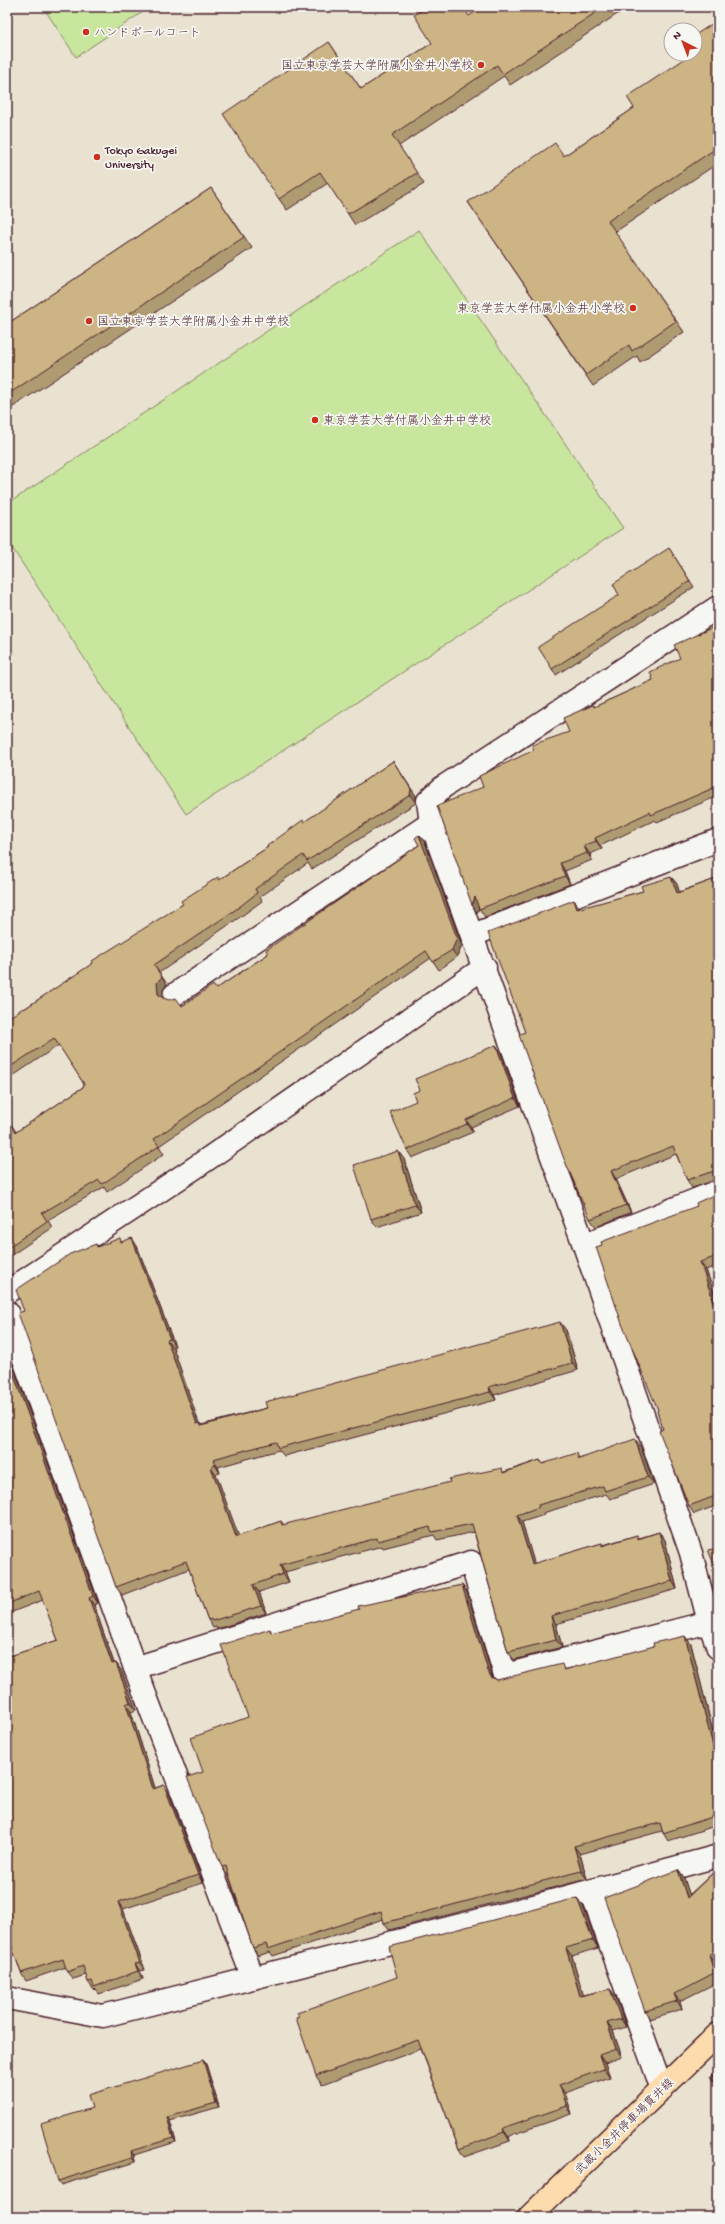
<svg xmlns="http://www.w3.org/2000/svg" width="725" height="2224" viewBox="0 0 725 2224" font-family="'Gochi Hand','Klee One',sans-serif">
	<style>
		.green { fill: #c8e69e; stroke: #898264 }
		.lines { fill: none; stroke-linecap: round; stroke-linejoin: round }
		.minor-casing { stroke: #4a1f2b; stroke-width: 25 }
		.major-casing { stroke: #4a1f2b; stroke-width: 25 }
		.minor { stroke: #f6f6f2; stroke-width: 22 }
		.major { stroke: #fcdcac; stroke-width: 22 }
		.wall { fill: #af9b72; stroke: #4a1f2b }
		.shaded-wall { fill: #8f7e5c; stroke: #4a1f2b }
		.building { fill: #ccb484; stroke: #4a1f2b }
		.poi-dot { fill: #c8321e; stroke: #f6f6f2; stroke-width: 1.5 }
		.labels { text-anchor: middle; stroke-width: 3.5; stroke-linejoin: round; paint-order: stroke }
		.poi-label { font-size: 12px; fill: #4a1f2b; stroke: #f6f6f2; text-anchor: start }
		.street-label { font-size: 12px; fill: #4a1f2b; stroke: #f6f6f2 }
	</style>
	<rect width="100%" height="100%" fill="#e9e2d1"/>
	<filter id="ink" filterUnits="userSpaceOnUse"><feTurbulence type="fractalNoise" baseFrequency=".025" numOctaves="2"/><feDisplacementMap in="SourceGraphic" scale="8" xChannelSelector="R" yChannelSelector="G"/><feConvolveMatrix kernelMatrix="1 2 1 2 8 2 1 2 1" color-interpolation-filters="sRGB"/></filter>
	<g filter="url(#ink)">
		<g class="green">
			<path d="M43,7H150L76,57Z"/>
			<path d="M419,230L623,528L186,814L7,540V504Z"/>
		</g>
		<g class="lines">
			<g class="minor-casing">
				<g id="minor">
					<path d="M718,607L443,787L428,801L431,823L584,1245L691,1553L709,1622L718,1648"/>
					<path d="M473,935L718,840"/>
					<path d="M174,995L431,823"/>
					<path d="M584,1245L718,1191"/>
					<path d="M7,1292L196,1167L485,967"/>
					<path d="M7,1312L135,1668L253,1978"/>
					<path d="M135,1668L471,1562L505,1675L709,1622"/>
					<path d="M591,1891L662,2089"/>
					<path d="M7,1998L103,2016L512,1912L718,1856"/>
				</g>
			</g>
			<g class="major-casing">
				<path id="major" d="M529,2217L718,2034"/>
			</g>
			<use href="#minor" class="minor"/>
			<use href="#major" class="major"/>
		</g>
		<g class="wall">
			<path d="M482,7H628L510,85L504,76L399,146L424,184L355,225L328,183L287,210L279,199L329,42L361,89L432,43Z"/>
			<path d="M718,20V163L615,232L684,332L640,362L637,356L593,386L468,202L564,156L634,108L697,50Z"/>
			<path d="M211,188L252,248L7,411V324Z"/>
			<path d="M669,548L694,587L556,675L552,669L619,595Z"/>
			<path d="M718,625V796L657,822L655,820L600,846L602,849L590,854L592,860L565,871L570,884L485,917L479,908L477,913L472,905L483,787L534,750L569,732L594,707L653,680L680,658Z"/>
			<path d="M393,761L416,796V803L312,869L308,863L260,897L262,901L243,915L159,973L167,984L163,990V999L182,1006L216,989L268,954L419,845V835L425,842L462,946L457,957L439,970L431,958L159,1146L164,1154L107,1192L104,1187L48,1220L52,1228L7,1258V1118L16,1132L83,1087L84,1084L59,1045L7,1080V1019L24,1009L183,904L268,847Z"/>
			<path d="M671,877L677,884L679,892L718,878V1179L692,1188L687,1180L676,1154L616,1179L631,1212L596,1227L590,1219L525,1032L574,900L579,909L643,891Z"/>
			<path d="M496,1045L501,1053L520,1106L471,1127L473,1132L412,1158L407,1150L416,1101L420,1090Z"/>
			<path d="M404,1159L421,1212L377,1227L371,1219Z"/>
			<path d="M718,1193V1265L706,1270L718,1304L716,1305L718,1310V1505L694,1514L689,1506L663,1429L658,1410L697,1206Z"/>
			<path d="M122,1242L137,1246L175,1346L173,1347L199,1424L200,1423L201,1425L566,1330L578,1370L494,1395L496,1400L284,1456L279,1450L218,1467L220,1473L216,1474L238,1537L281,1521L284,1525L504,1472L540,1460L543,1464L581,1458L641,1447L654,1484L610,1499L606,1494L543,1513L544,1515L522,1522L534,1564L602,1543L603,1545L637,1535L639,1538L659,1532L665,1540L677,1589L556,1624L562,1647L514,1660L508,1652L474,1532L437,1540L434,1535L383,1548L382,1546L285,1572L289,1582L259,1592L266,1613L217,1629L216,1627L213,1628L208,1620L189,1569L122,1595L116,1587L24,1311L96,1244L98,1247Z"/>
			<path d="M7,1349L98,1603L94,1605L114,1663H116L121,1670L136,1710L131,1712L155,1788L164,1785L169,1793L203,1883L123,1909L145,1970L140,1971L143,1979L99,1994L95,1989L94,1990L88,1982L86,1975L73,1979L67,1972L66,1967L26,1981L21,1973L13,1949L7,1951V1657L58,1640L43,1600L7,1614Z"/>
			<path d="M462,1585L467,1592L493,1677L497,1680L566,1669L691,1644L718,1752V1825L668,1841L663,1833L662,1831L580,1854L587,1879L389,1930L384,1923L383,1919L273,1956L270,1952L258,1956L253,1948L228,1874L227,1875L222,1867L203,1772L248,1717L270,1629L272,1633Z"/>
			<path d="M718,1868V1959L714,1963L718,1975V1982L680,2001L682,2009L650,2019L645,2011L678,1870L684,1878L689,1895Z"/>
			<path d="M577,1898L583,1906L598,1948L572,1956L583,1995L610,1989L616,1997L626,2027L613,2031L622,2057L605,2063L610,2077L565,2093L572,2114L514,2134L509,2137L510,2141L464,2157L459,2149L421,2049L322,2085L316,2076L397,1977Z"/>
			<path d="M203,2060L206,2064L219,2107L170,2121L176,2142L134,2155L135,2162L61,2185L58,2181L92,2108Z"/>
			<path d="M718,2070V2084H716L711,2076Z"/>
		</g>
		<g class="shaded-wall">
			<path d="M393,761L416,796V803L410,795Z"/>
			<path d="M419,835L425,842L462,946L457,957L452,950Z"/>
			<path d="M595,838L600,846L602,849L596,841Z"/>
			<path d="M584,846L590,854L592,860L587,853Z"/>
			<path d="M560,863L565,871L570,884L565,876Z"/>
			<path d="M671,877L677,884L682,901L677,893Z"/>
			<path d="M475,897L480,905L477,913L472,905Z"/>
			<path d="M574,900L579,907L583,917L577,909Z"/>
			<path d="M154,965L167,984L163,990V1002L158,994Z"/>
			<path d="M496,1045L501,1053L520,1106L515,1098Z"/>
			<path d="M466,1120L471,1127L473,1132L467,1124Z"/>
			<path d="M398,1151L404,1159L421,1212L415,1205Z"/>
			<path d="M611,1171L616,1179L631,1212L626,1205Z"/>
			<path d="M132,1238L137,1246L175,1346L170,1339Z"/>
			<path d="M700,1262L706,1270L718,1304L712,1297Z"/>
			<path d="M711,1297L716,1305L718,1310V1316Z"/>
			<path d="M560,1322L566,1330L578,1370L572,1363Z"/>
			<path d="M167,1340L173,1347L202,1432L197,1424Z"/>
			<path d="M7,1349L98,1603L93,1596L7,1356Z"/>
			<path d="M489,1387L494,1395L496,1400L490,1392Z"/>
			<path d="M635,1439L641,1447L654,1484L648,1477Z"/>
			<path d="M213,1459L218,1467L220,1473L215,1465Z"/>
			<path d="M211,1467L216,1474L242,1545L236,1537Z"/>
			<path d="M517,1515L522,1522L537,1572L532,1564Z"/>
			<path d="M659,1532L665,1540L677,1589L672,1581Z"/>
			<path d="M280,1565L285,1572L289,1582L283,1574Z"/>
			<path d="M253,1585L259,1592L266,1613L261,1606Z"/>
			<path d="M462,1585L467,1592L493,1679L488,1671Z"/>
			<path d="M89,1598L94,1605L117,1672L112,1664Z"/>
			<path d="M551,1616L556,1624L562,1647L556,1640Z"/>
			<path d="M685,1636L691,1644L718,1752V1766Z"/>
			<path d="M116,1663L121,1670L136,1710L130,1702Z"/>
			<path d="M126,1704L131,1712L158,1797L153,1789Z"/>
			<path d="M164,1785L169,1793L203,1883L198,1875Z"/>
			<path d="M574,1846L580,1854L587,1879L581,1871Z"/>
			<path d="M678,1870L684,1878L693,1905L687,1898Z"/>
			<path d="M577,1898L583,1906L598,1948L593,1940Z"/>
			<path d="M118,1902L123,1909L145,1970L140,1963Z"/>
			<path d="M566,1948L572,1956L586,2004L580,1996Z"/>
			<path d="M709,1955L714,1963L718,1975V1978L714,1973Z"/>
			<path d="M135,1964L140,1971L143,1979L138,1971Z"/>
			<path d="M610,1989L616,1997L626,2027L621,2019Z"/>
			<path d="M674,1994L680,2001L682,2009L677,2001Z"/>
			<path d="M607,2023L613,2031L622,2057L616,2049Z"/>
			<path d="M599,2055L605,2063L610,2077L604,2069Z"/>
			<path d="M203,2060L206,2064L219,2107L216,2103Z"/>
			<path d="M559,2085L565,2093L572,2114L567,2106Z"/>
			<path d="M167,2117L170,2121L176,2142L173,2138Z"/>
			<path d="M503,2129L509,2137L510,2141L504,2132Z"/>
			<path d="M131,2151L134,2155L135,2162L132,2158Z"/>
		</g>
		<g class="building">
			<path d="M427,7H463L469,16L482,7H604L503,74L497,65L392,135L417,173L348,214L320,172L279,199L223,114L329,42L361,89L432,43L414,15Z"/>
			<path d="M718,20V147L608,221L676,321L632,351L629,345L586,375L468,202L555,143L564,156L634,108L627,97L692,54H695V52L697,50L695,47V35Z"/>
			<path d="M211,188L244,237L7,395V324Z"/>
			<path d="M669,548L690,581L552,669L538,647L619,595L613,584Z"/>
			<path d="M718,625V786L651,815L650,812L595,838L596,841L584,846L587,853L560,863L565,876L479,909L475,897L472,905L437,806L483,787L479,776L534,750L532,745L569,732L563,718L593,705L594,707L653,680L650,672L680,658L674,645Z"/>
			<path d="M393,761L411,789L410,795L307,861L303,855L255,889L257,893L238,908L154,965L162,977L157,982L158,994L163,998L169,1000L176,998L182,1006L213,985L216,989L268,954L266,950L419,845L415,838L419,835L457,938L452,950L433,962L426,951L154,1139L159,1146L102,1184L99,1180L42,1213L47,1221L7,1248V1119L16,1132L83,1087L84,1084L54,1038L7,1069V1019L23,1008L24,1009L93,963L92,961L183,904L181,901L218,877L219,880L268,847L267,846L303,820L304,822Z"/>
			<path d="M671,877L677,893L718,878V1173L714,1171L687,1180L673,1146L611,1171L626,1205L590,1219L564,1159L519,1035L525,1032L488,933L574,900L577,909L643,891L641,886Z"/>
			<path d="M496,1045L515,1098L466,1120L467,1124L407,1150L390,1112L416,1101L413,1093L420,1090L415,1079Z"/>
			<path d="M398,1151L415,1205L371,1219L354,1165Z"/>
			<path d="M718,1193V1256L700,1262L712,1297H711L718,1316V1495L689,1506L659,1431L663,1429L657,1411L658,1410L622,1324L596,1247L602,1245L601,1242L697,1206L696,1203Z"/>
			<path d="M120,1238L121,1242L132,1238L170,1339L167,1340L197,1424L200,1423L201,1426L267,1408L265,1402L560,1322L572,1363L489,1387L490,1392L278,1448L276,1442L213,1459L215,1465L211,1467L236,1537L281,1521L282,1525L450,1482L449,1479L502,1468L503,1473L540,1460L542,1464L577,1453L579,1459L635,1439L648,1477L605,1491L603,1486L538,1505L539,1507L517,1515L532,1564L602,1543V1546L637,1535L638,1539L659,1532L672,1581L551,1616L556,1640L508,1652L472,1524L432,1532L430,1527L378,1541L377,1538L280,1565L283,1574L253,1585L261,1606L212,1621L211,1619L208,1620L186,1561L116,1587L18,1313L24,1311L16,1290L70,1254L96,1244L97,1247Z"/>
			<path d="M7,1356L93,1596L89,1598L112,1664L116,1663L130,1702L126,1704L153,1789L164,1785L198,1875L118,1902L140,1963L135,1964L138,1971L94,1987L92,1981L88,1982L83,1966L67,1972L63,1959L21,1973L10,1941L7,1942V1657L58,1640L39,1591L7,1604Z"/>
			<path d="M718,1548V1573L708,1550Z"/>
			<path d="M462,1585L488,1671L491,1677L497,1680L562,1664L564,1670L654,1646L653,1643L685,1636L718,1766V1815L663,1833L660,1823L574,1846L581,1871L384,1923L381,1911L268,1949L266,1944L253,1948L226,1866L222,1867L187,1777L203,1772L191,1738L248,1717L221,1645L270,1629L271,1633L359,1609L358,1606Z"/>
			<path d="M718,1868V1946L709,1955L714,1973L674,1994L677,2001L645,2011L604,1898L678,1870L687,1898Z"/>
			<path d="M577,1898L593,1940L566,1948L580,1996L610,1989L621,2019L607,2023L616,2049L599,2055L604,2069L559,2085L567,2106L508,2126L503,2129L504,2132L459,2149L418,2040L316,2076L296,2018L299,2017L297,2013L397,1977L389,1947Z"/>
			<path d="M203,2060L216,2103L167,2117L173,2138L131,2151L132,2158L58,2181L41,2124L92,2108L88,2095Z"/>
			<path d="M718,2070V2074L711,2076Z"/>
		</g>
	</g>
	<g class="poi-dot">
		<circle cx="86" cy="32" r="4"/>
		<circle cx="481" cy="65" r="4"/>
		<circle cx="97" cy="157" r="4"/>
		<circle cx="633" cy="308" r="4"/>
		<circle cx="89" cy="321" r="4"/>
		<circle cx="315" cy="420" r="4"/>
	</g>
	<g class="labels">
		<g class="poi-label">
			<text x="94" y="36">ハンドボールコート</text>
			<text x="473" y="69" text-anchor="end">国立東京学芸大学附属小金井小学校</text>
			<text x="105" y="154">Tokyo Gakugei<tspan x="105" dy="14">University</tspan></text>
			<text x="625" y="312" text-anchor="end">東京学芸大学付属小金井小学校</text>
			<text x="97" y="325">国立東京学芸大学附属小金井中学校</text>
			<text x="323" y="424">東京学芸大学付属小金井中学校</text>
		</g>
		<g class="street-label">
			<text transform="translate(624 2126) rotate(-44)" y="4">武蔵小金井停車場貫井線</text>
		</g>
	</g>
	<rect width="725" height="2224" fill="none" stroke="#f6f6f2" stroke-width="24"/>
	<rect x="12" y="12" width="701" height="2200" fill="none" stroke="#4a1f2b" stroke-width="1.5" filter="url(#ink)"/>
	<g transform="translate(683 42) rotate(318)"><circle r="19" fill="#f6f6f2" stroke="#b1a0a2"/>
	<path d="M0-3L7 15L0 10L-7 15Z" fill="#c8321e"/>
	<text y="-6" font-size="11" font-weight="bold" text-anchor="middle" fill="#4a1f2b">N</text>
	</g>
</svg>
